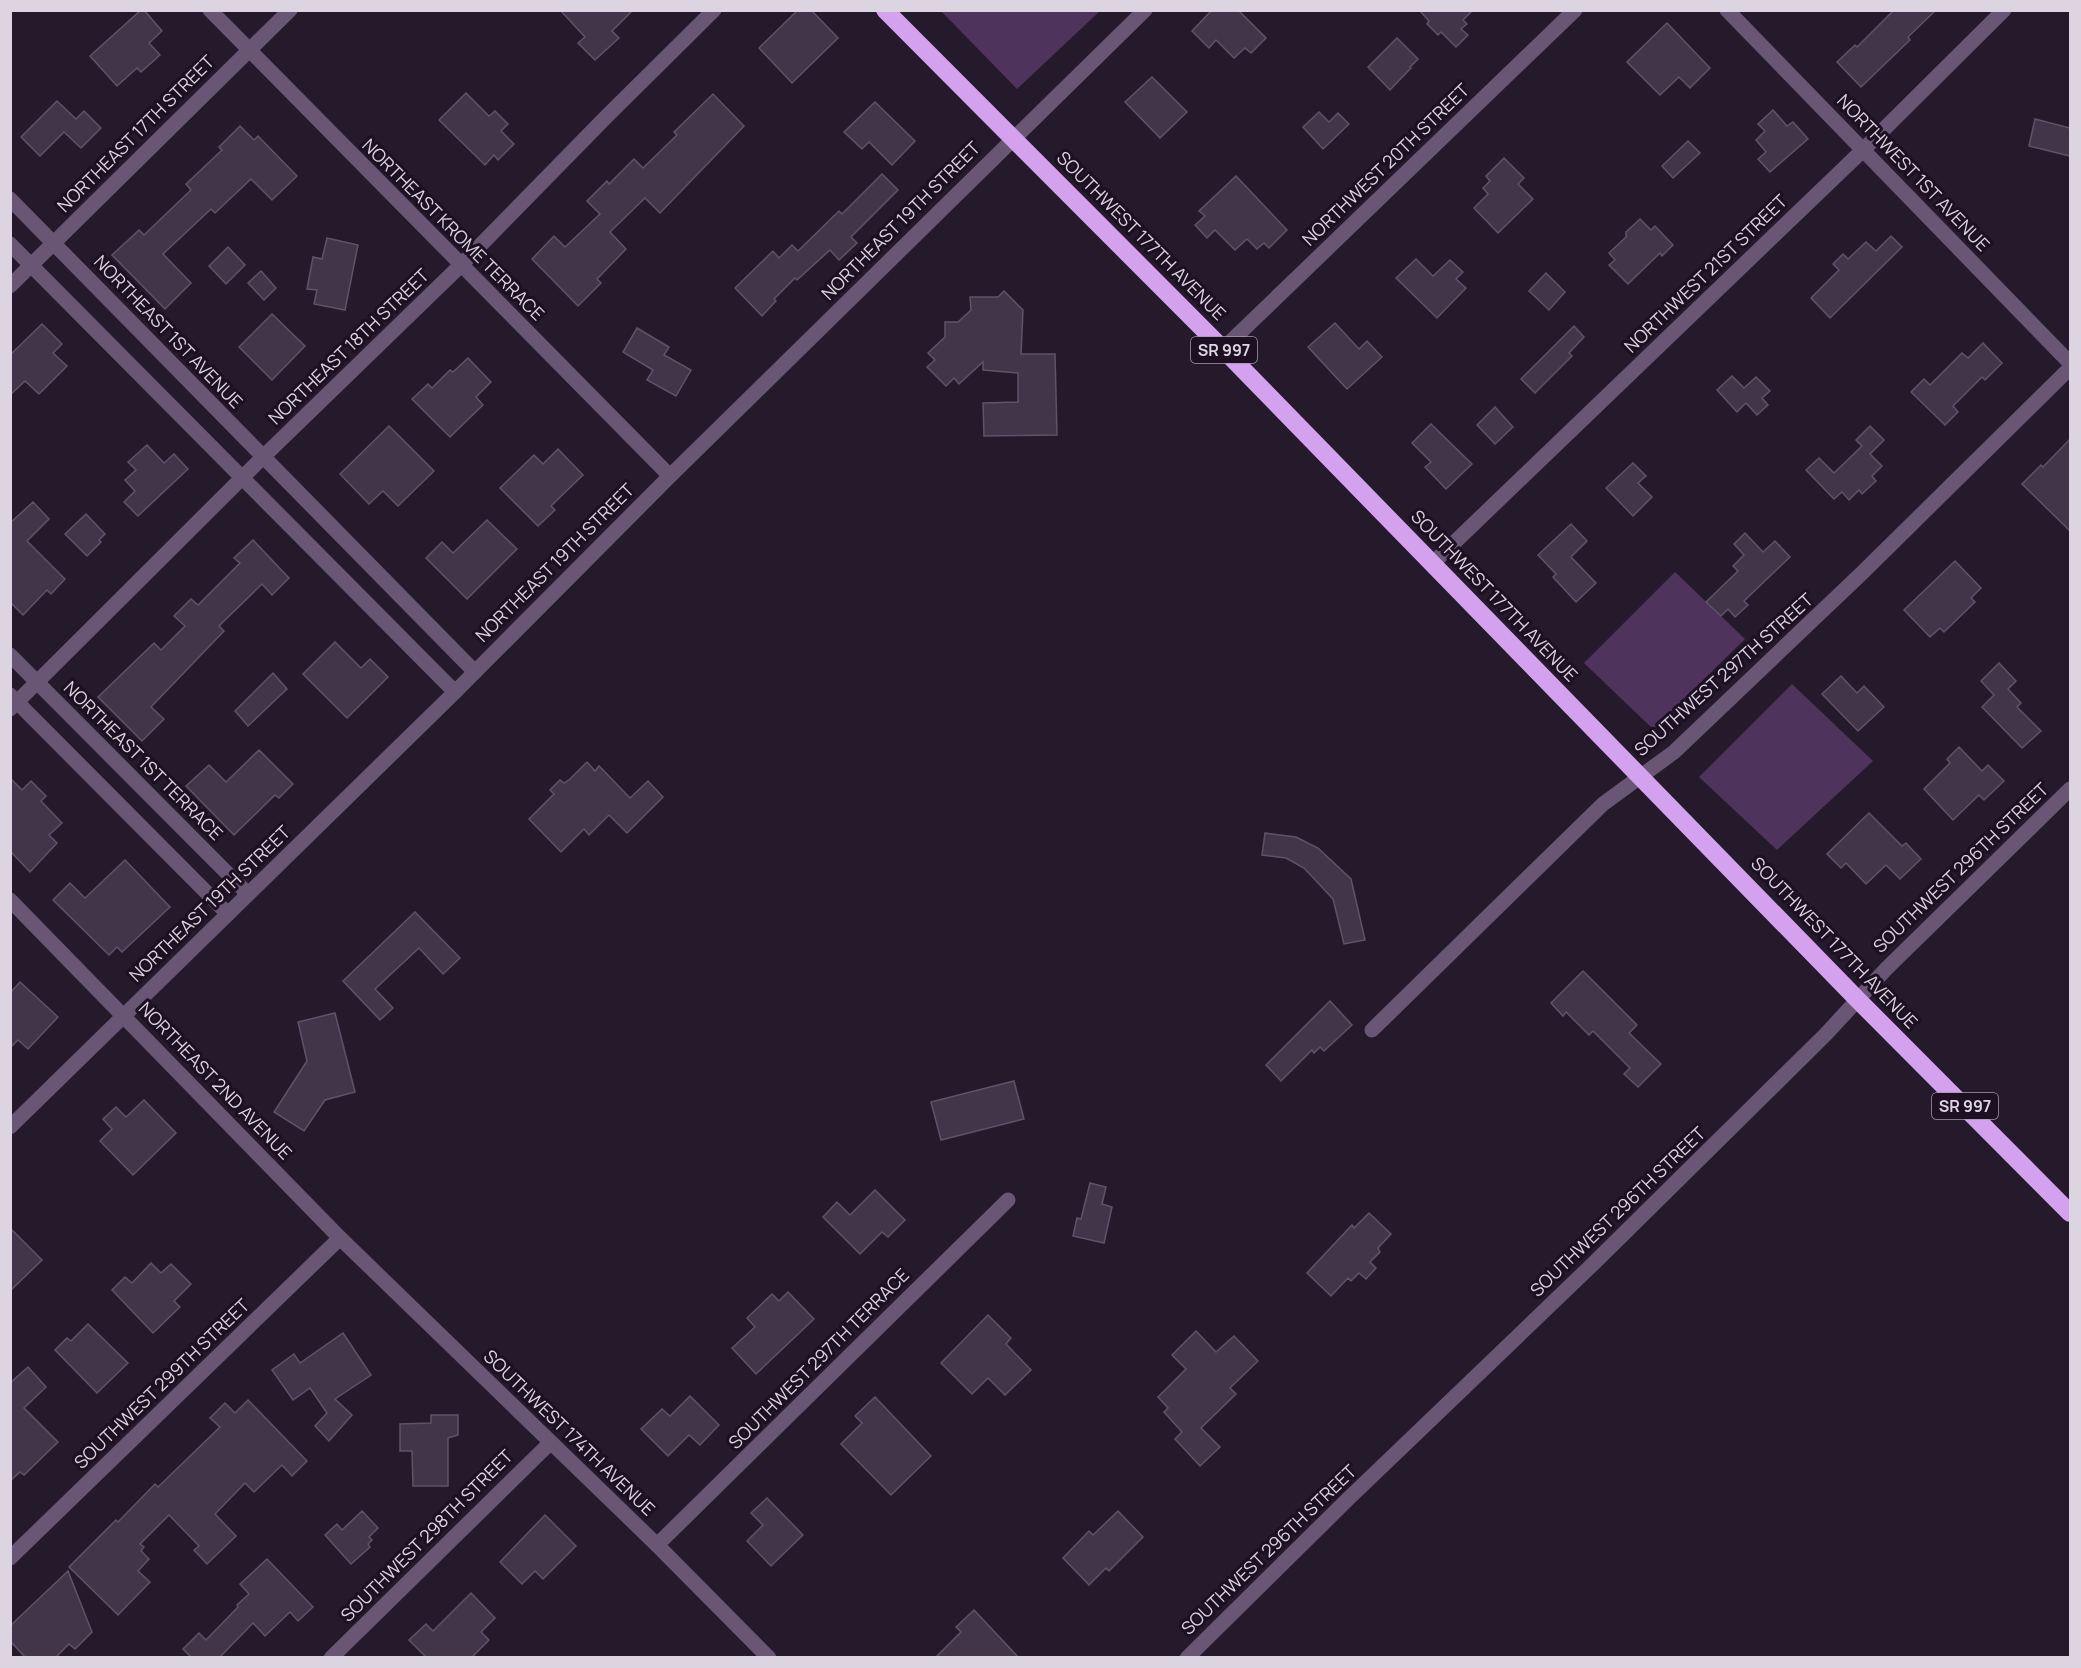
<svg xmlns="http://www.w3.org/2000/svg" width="2081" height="1668" viewBox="0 0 2081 1668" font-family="Manrope,sans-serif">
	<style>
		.green { fill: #4e345c }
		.building { fill: #42354a; stroke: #605269; stroke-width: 1.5 }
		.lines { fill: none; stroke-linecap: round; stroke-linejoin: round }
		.minor { stroke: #695674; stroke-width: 15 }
		.highway { stroke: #d3a1ee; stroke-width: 18 }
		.labels { text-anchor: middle; stroke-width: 6; stroke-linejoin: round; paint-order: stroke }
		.shield { fill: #1c1022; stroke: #a299a8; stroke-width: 1.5 }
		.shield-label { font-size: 16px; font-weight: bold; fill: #dcd4e1 }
		.street-label { font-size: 18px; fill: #dcd4e1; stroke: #1c1022 }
	</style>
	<rect width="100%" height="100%" fill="#25192c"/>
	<g class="green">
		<path d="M941,11H1100L1017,89Z"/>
		<path d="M1675,572L1745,639L1653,729L1584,663Z"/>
		<path d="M1792,684L1873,761L1777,850L1699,777Z"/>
	</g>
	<g class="building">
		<path d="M141,10H144L162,31L149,43L160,55L141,72L137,68L117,86L90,56Z"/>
		<path d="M560,10H633L612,31L619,38L595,60L578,43L585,37Z"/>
		<path d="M798,10H811L838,38L792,83L759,48Z"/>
		<path d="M1212,10H1238L1266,38L1251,53L1245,48L1234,58L1216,40L1209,48L1192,31Z"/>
		<path d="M1419,10H1473L1463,20L1467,24L1461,29L1468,35L1456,47L1441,32L1438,35L1427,24L1429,21Z"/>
		<path d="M1894,10H1936L1908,37L1910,40L1861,87L1837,62L1855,45L1857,47Z"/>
		<path d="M1667,23L1710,68L1690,88L1679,77L1660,95L1627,62Z"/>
		<path d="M1397,38L1418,59L1410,67L1411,68L1390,90L1368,67Z"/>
		<path d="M1152,77L1187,112L1160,138L1125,102Z"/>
		<path d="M466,93L489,116L495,111L508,124L501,131L514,144L498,160L494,155L485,165L439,120Z"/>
		<path d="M713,94L744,126L660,213L645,198L610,232L626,249L597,279L601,283L578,306L532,259L554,236L565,247L600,214L587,201L607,181L609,184L634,159L643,168L677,135L674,132Z"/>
		<path d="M57,101L76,119L84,111L101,128L81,148L64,132L40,156L21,137Z"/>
		<path d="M875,102L915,141L892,165L869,142L862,149L844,132Z"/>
		<path d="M1773,110L1787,126L1793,122L1808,139L1770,172L1758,159L1766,152L1756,140L1765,131L1758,124Z"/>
		<path d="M1319,112L1329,122L1338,113L1349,124L1323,149L1303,127Z"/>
		<path d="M2035,119L2070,128V156L2029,146Z"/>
		<path d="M240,126L254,140L258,136L297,176L272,200L251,179L215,213L211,209L163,254L191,283L165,309L112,255L139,230L144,235L191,190L186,184L222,150L219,147Z"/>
		<path d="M1688,141L1700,153L1673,178L1662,166Z"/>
		<path d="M1504,158L1524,178L1518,184L1533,199L1498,233L1474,208L1488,194L1483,188L1490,181L1486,176Z"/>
		<path d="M882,174L898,190L851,237L857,243L839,260L830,250L797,280L795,278L774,299L776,301L762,316L735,288L773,251L779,258L792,245L798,251L839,211L842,214Z"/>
		<path d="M1236,176L1287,230L1269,248L1264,243L1257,249L1247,239L1235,250L1215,230L1207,238L1195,225L1205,216L1199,211Z"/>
		<path d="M1640,219L1651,230L1655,226L1673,245L1662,256L1660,253L1628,284L1609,265L1615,260L1609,253L1626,237V232Z"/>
		<path d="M1891,236L1902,247L1830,318L1811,298L1839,270L1833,264L1843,254L1848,259L1866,242L1876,251Z"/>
		<path d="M327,238L358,245L345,310L314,304L317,290L307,289L313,257L322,259Z"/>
		<path d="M228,247L245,265L226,284L209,266Z"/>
		<path d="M1416,259L1433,276L1450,260L1463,272L1456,279L1466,288L1437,318L1396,278Z"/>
		<path d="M261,271L276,288L264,300L248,283Z"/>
		<path d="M1546,273L1565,292L1549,310L1529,291Z"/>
		<path d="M1004,291L1023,310L1021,354H1055L1057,435L984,436L983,403L1018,402V373L983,370V362L959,384L954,378L946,386L927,367L935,360L928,353L945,337V322H958L971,310L970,297H998Z"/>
		<path d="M272,314L305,346L272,380L239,347Z"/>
		<path d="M1335,323L1359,349L1367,341L1382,357L1347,389L1308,347Z"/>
		<path d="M42,324L62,344L53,353L67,366L39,394L25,381L10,395V355Z"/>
		<path d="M1574,326L1584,337L1569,353L1572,356L1535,393L1521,379Z"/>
		<path d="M637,328L669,347L664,355L691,370L676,396L647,380L653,370L623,352Z"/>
		<path d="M1983,343L2002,363L1985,380L1982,377L1953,406L1958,412L1945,425L1911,392L1924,379L1930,385L1962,353L1968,358Z"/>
		<path d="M468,358L491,382L476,397L483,405L450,437L412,399L428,384L432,388L450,370L453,372Z"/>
		<path d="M1732,376L1744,388L1756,377L1770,391L1762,398L1768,405L1757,415L1746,403L1737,412L1717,390Z"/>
		<path d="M1495,407L1513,427L1495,444L1477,425Z"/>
		<path d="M1431,424L1472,464L1446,489L1425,467L1431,462L1412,443Z"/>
		<path d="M389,426L434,471L398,506L383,491L369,504L340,474Z"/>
		<path d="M1870,426L1884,440L1870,454L1882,466L1872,476L1876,481L1862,494L1859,490L1849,500L1842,492L1834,499L1806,470L1819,458L1834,473L1862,446L1856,440Z"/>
		<path d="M2070,439V531L2022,484L2041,465L2043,467Z"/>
		<path d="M147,445L164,463L174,454L188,469L138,516L124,502L135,491L125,480L136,470L128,462Z"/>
		<path d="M558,449L583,475L551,506L555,510L538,526L500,488L534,455L543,464Z"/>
		<path d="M1633,463L1646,476L1638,483L1652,497L1633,516L1606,488Z"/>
		<path d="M33,502L49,519L27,541L65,579L51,594L47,590L23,615L10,602V523Z"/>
		<path d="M86,514L105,534L99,540L101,542L87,556L65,534Z"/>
		<path d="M487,520L517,549L467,599L426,558L442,542L453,553Z"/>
		<path d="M1571,524L1587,541L1571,557L1596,583L1576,602L1553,577L1556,574L1538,555Z"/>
		<path d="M1745,533L1763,552L1775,541L1790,557L1744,601L1748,605L1735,617L1728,609L1721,616L1706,602L1738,571L1733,566L1744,555L1734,544Z"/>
		<path d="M253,540L289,578L272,595L262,584L219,626L224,631L151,707L164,719L142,741L98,697L154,643L161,650L185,626L174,616L191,599L198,605L240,563L234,558Z"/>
		<path d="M1955,561L1981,588L1971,598L1975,602L1944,632L1940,628L1930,637L1904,610Z"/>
		<path d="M335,642L361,668L370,659L388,677L347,718L303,674Z"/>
		<path d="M1999,663L2016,681L2008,689L2021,703L2017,707L2041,731L2022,748L1982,707L1994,695L1981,681Z"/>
		<path d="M273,673L287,689L248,726L235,711Z"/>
		<path d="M1841,676L1857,693L1864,686L1884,707L1858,731L1822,694Z"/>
		<path d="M1959,747L1982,771L1988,765L2004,781L1984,800L1979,795L1953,820L1924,789L1950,763L1947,759Z"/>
		<path d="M259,750L293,784L279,798L275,795L234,835L186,786L209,765L226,782Z"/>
		<path d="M587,762L595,771L599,766L630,798L648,781L663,797L627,833L609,815L589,835L584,829L561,852L529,819L554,794L550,790L560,780L564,783L570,779Z"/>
		<path d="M10,778L22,790L31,781L46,796L41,801L62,823L49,835L57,843L30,872L10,851Z"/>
		<path d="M1869,813L1902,846L1906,843L1921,859L1900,879L1886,865L1866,884L1846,863L1841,868L1827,854Z"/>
		<path d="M1265,833L1296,837L1318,848L1351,879L1365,940L1344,944L1333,899L1304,868L1286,858L1262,855Z"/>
		<path d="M125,860L170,907L122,952L117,947L109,955L53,900L70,883L85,898Z"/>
		<path d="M415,912L460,958L443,974L419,948L375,989L393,1008L380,1020L343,981Z"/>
		<path d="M1583,971L1637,1025L1629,1033L1661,1064L1638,1087L1624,1074L1630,1068L1593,1031L1589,1035L1566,1012L1563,1016L1551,1003Z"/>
		<path d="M20,982L58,1017L28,1049L18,1040L10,1048V993Z"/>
		<path d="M1330,1001L1352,1025L1324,1051L1320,1047L1314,1053L1312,1050L1281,1081L1266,1065Z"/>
		<path d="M335,1013L355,1092L325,1100L304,1131L274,1112L307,1061L298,1022Z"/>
		<path d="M1014,1081L1024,1119L941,1140L931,1102Z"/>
		<path d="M144,1100L176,1133L133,1175L100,1141L112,1129L103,1119L116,1107L126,1117Z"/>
		<path d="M1090,1183L1106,1187L1102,1204L1112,1207L1104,1243L1073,1236L1077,1218L1081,1219Z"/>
		<path d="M875,1190L905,1220L888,1237L882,1232L860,1254L823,1217L837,1202L850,1215Z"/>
		<path d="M1369,1213L1391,1234L1378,1248L1380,1252L1370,1262L1376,1268L1366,1279L1359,1273L1351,1281L1348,1278L1331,1296L1307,1273L1352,1225L1354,1228Z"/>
		<path d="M10,1228L42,1260L10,1291Z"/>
		<path d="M151,1263L161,1273L171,1264L191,1284L174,1301L180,1307L153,1333L112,1290L125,1277L132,1283Z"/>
		<path d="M788,1292L814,1319L756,1374L732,1348L755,1327L747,1318L772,1294L779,1301Z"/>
		<path d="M988,1315L1011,1338L1006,1344L1031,1370L1005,1395L988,1378L972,1394L941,1363Z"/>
		<path d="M88,1324L128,1363L97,1393L55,1350L67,1338L71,1341Z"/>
		<path d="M1196,1331L1216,1352L1234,1336L1258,1361L1230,1388L1236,1394L1201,1428L1220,1447L1200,1466L1175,1439L1182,1432L1164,1412L1168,1408L1158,1397L1186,1369L1172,1355Z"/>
		<path d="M343,1333L371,1375L335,1399L352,1415L329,1441L315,1426L327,1413L310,1388L293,1400L272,1370L294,1354L300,1363Z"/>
		<path d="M28,1367L46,1387L24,1408L58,1442L24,1475L20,1472L10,1481V1383Z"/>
		<path d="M690,1396L719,1425L700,1445L689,1435L668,1456L641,1429L662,1409L670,1416Z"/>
		<path d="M875,1397L931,1456L891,1495L841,1444L862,1423L855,1416Z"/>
		<path d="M248,1400L307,1461L292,1476L282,1465L254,1492L245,1483L215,1514L236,1536L207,1564L194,1550L199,1546L169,1515L140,1544L144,1547L141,1551L149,1559L138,1571L150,1582L118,1615L69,1567L116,1520L118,1522L155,1484L158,1487L220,1427L210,1418L225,1403L235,1413Z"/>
		<path d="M431,1415H458V1435L448,1438V1486H413L412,1451H400V1424L431,1423Z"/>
		<path d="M767,1498L803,1535L771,1566L747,1541L763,1525L751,1513Z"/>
		<path d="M362,1511L378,1528L369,1537L372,1540L368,1544L370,1547L351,1564L325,1535L337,1524L342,1530Z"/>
		<path d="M1118,1511L1143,1537L1109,1571L1106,1568L1089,1585L1063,1558L1089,1531L1093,1535Z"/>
		<path d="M545,1515L576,1546L543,1579L535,1571L522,1584L500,1562Z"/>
		<path d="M267,1559L313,1607L298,1621L290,1612L265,1636L253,1623L219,1658H192L183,1649L199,1633L206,1640L238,1607L237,1605L249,1594L240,1584Z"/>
		<path d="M68,1571L92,1632L75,1649L69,1644L55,1658H26L10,1641V1626Z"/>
		<path d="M471,1593L495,1618L481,1632L489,1640L471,1658H427L409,1640L426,1624L433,1631Z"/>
		<path d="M974,1610L1019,1658H935L961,1632L956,1627Z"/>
	</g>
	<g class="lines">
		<g class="minor">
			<path d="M210,10L670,476"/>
			<path d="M1727,10L2070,363"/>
			<path d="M10,199L475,672"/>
			<path d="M10,244L455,692"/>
			<path d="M10,286L290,10"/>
			<path d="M1223,349L1575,10"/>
			<path d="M1433,563L1863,150L2004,10"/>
			<path d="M10,655L248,894"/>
			<path d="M10,695L228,914"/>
			<path d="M10,709L263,457L461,265L606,117L714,10"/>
			<path d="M10,900L340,1238L657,1545L769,1658"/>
			<path d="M1372,1030L1603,804L1674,752L1862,573L2070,368"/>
			<path d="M10,1127L455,692L670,476L1145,10"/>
			<path d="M657,1545L1008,1200"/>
			<path d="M10,1558L340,1238"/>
			<path d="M331,1658L550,1443"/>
			<path d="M1187,1658L1347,1500L1593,1264L1826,1034L1886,969L2070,789"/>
		</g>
		<path class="highway" d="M885,10L1223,349L1858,1000L2070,1213"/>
	</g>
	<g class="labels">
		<g class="shield">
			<rect x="1191" y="337" width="66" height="26" rx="4.5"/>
			<rect x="1932" y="1093" width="66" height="26" rx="4.5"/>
		</g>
		<g class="shield-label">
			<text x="1224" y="356">SR 997</text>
			<text x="1965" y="1112">SR 997</text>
		</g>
		<g class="street-label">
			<text transform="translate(136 134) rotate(-45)" y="6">NORTHEAST 17TH STREET</text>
			<text transform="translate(1386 165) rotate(-44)" y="6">NORTHWEST 20TH STREET</text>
			<text transform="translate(1913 173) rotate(46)" y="6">NORTHWEST 1ST AVENUE</text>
			<text transform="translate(901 221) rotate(-45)" y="6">NORTHEAST 19TH STREET</text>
			<text transform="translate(453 230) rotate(45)" y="6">NORTHEAST KROME TERRACE</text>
			<text transform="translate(1141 236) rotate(45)" y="6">SOUTHWEST 177TH AVENUE</text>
			<text transform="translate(1706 274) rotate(-44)" y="6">NORTHWEST 21ST STREET</text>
			<text transform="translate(168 332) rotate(46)" y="6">NORTHEAST 1ST AVENUE</text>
			<text transform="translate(349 347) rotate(-44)" y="6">NORTHEAST 18TH STREET</text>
			<text transform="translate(555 563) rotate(-45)" y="6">NORTHEAST 19TH STREET</text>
			<text transform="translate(1494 596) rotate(46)" y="6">SOUTHWEST 177TH AVENUE</text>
			<text transform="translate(1724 675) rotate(-42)" y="6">SOUTHWEST 297TH STREET</text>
			<text transform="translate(143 761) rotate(45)" y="6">NORTHEAST 1ST TERRACE</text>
			<text transform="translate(1961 868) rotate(-44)" y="6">SOUTHWEST 296TH STREET</text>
			<text transform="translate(210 904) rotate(-44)" y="6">NORTHEAST 19TH STREET</text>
			<text transform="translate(1834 943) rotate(46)" y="6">SOUTHWEST 177TH AVENUE</text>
			<text transform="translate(215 1081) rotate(46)" y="6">NORTHEAST 2ND AVENUE</text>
			<text transform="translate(1618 1212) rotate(-44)" y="6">SOUTHWEST 296TH STREET</text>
			<text transform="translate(819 1359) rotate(-45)" y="6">SOUTHWEST 297TH TERRACE</text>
			<text transform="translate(162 1384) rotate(-44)" y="6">SOUTHWEST 299TH STREET</text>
			<text transform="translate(569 1433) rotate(44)" y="6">SOUTHWEST 174TH AVENUE</text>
			<text transform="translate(427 1536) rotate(-45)" y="6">SOUTHWEST 298TH STREET</text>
			<text transform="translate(1269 1550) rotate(-44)" y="6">SOUTHWEST 296TH STREET</text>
		</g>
	</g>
	<rect width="2081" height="1668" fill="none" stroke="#dcd4e1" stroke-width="24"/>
</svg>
